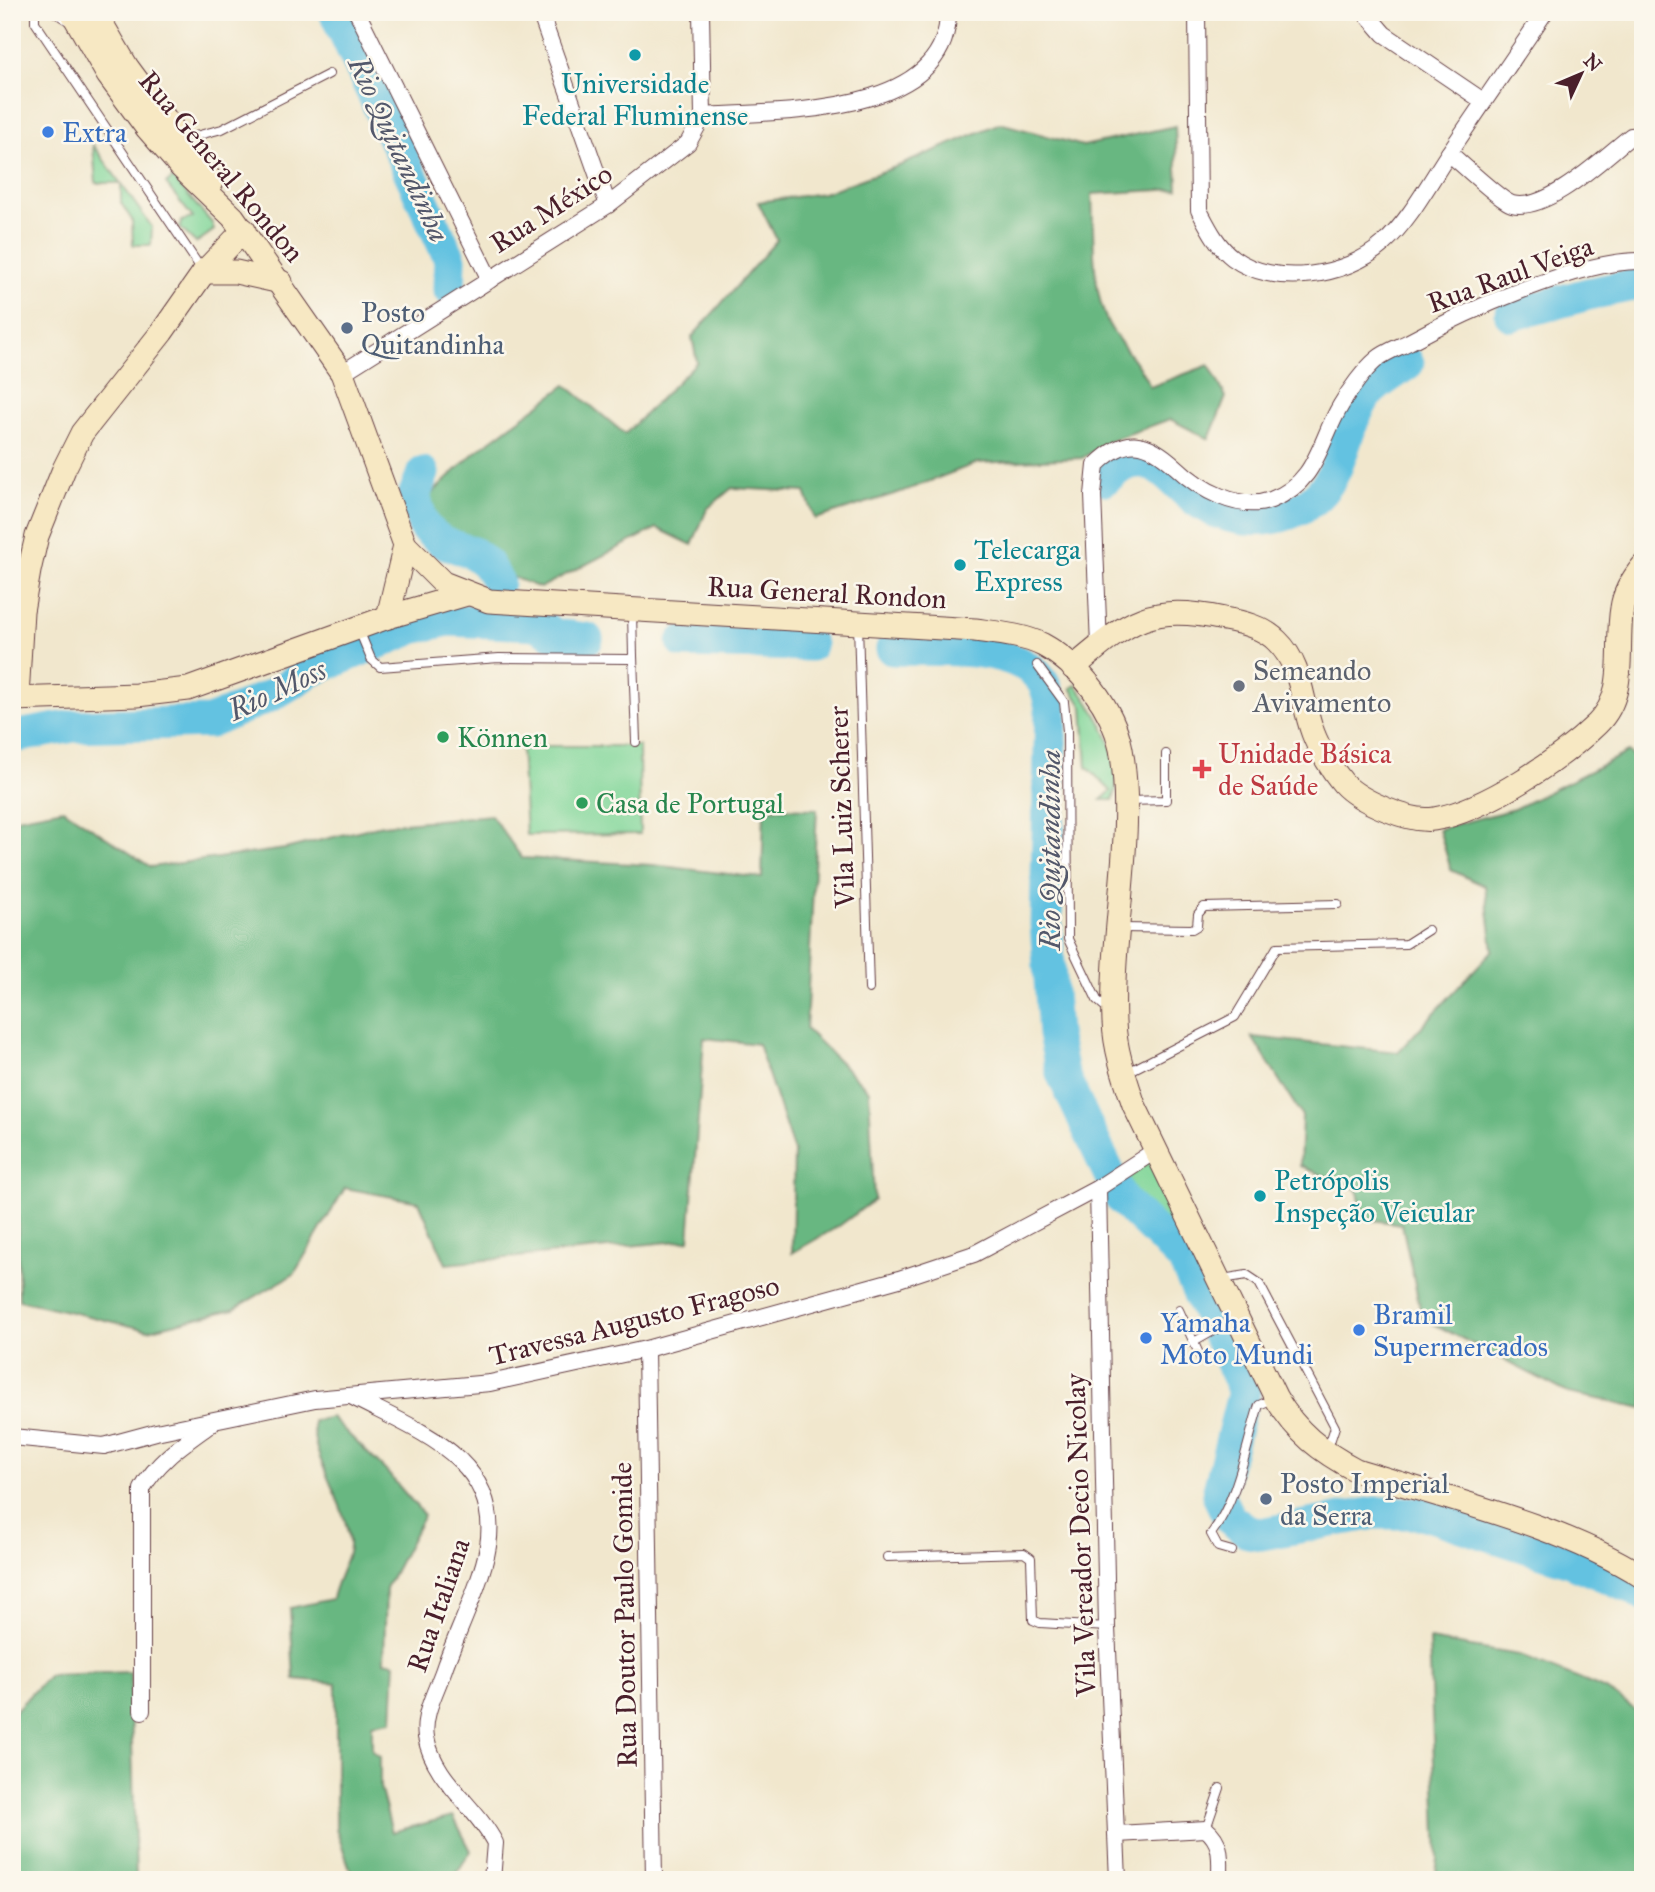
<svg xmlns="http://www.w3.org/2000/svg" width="1655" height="1892" viewBox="0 0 1655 1892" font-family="'IM FELL Great Primer',serif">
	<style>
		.green { fill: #81d699; stroke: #667a62; stroke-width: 2 }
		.forest { fill: #68b781; stroke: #596b56; stroke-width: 2 }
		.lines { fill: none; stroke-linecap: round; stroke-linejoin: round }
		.river { stroke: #63c2e1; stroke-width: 33 }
		.lane-casing { stroke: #633d43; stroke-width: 10 }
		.street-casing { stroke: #633d43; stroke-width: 18 }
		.secondary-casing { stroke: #633d43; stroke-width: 25 }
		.lane { stroke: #fff; stroke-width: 8 }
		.street { stroke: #fff; stroke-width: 16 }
		.secondary { stroke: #f7e8c3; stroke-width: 23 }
		.culture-dot { fill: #0f9aa8; stroke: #fbf7ec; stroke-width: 2.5 }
		.shop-dot { fill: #3f7fe0; stroke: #fbf7ec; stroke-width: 2.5 }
		.service-dot { fill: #5c6f8a; stroke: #fbf7ec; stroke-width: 2.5 }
		.worship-dot { fill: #6b7280; stroke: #fbf7ec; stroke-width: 2.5 }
		.leisure-dot { fill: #2e9e5b; stroke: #fbf7ec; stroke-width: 2.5 }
		.health-dot { fill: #e0444e; stroke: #fbf7ec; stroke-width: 2.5 }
		.labels { text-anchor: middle; stroke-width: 5; stroke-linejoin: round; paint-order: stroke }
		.culture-label { font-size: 28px; fill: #0d838f; stroke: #fbf7ec; text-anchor: start }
		.shop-label { font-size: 28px; fill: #366cbe; stroke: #fbf7ec; text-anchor: start }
		.street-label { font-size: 28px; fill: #4a1f2b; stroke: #fbf7ec }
		.service-label { font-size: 28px; fill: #4e5e75; stroke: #fbf7ec; text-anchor: start }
		.worship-label { font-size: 28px; fill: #5b616d; stroke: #fbf7ec; text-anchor: start }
		.leisure-label { font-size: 28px; fill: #27864d; stroke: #fbf7ec; text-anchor: start }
		.health-label { font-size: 28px; fill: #be3a42; stroke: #fbf7ec; text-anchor: start }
		.water-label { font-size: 30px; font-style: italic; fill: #53586b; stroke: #fbf7ec }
	</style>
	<rect width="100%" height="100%" fill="#fbf7ec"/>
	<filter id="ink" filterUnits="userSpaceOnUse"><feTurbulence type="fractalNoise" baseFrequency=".0143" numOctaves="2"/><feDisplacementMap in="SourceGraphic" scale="14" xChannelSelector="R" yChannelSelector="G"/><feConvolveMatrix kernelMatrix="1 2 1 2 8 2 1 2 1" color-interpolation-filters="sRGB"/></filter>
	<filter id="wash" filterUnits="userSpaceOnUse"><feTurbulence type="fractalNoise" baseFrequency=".00686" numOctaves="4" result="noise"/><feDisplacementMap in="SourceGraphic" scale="28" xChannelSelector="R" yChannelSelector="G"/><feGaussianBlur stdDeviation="1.57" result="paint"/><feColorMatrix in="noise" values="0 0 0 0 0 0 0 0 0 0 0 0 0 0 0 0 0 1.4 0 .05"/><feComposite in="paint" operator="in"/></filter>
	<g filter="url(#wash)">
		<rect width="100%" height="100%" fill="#f1e7cd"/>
		<g class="green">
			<path d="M93,145L152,227L151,245H133L132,220L121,203V183H96Z"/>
			<path d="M173,178L212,223L214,230L196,243L180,228L181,221L193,218L166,184Z"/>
			<path d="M1076,685C1100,715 1126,760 1113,800H1101L1111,791L1087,767L1083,707L1071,688Z"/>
			<path d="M521,746H639L640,834L526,835Z"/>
			<path d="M1152,1160L1186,1227L1177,1235L1134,1196L1124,1179Z"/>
		</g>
		<g class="forest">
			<path d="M1000,123L1083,146L1175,126L1178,189L1092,194C1094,232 1091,289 1108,323C1120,346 1141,364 1150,387L1209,365L1226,397L1209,439L1170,419L1112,440L1082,458L977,463L904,491L815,519L805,492L732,488L707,509L692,545L657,528L540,588L472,561L423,502L474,453L566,385L625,434L697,362L692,337L777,240L758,202L823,193L901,165Z"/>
			<path d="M1628,752L1643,765V1408L1568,1393L1422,1318L1402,1224L1365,1219L1357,1189L1300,1166L1302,1116L1252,1037L1398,1052L1493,950L1485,886L1451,870L1439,829L1514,809Z"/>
			<path d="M764,808L817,809L806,1029L869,1091L874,1200L839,1226L792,1253L794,1152L758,1044L704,1038L689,1240L446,1264L419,1202L345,1188L294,1274L234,1309L148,1330L19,1300L12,906V842L16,818L63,809L151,867L285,849L382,825L491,815L522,858L653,865L762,878Z"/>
			<path d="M331,1417L385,1470L424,1515L386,1588L384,1661L395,1663L392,1721L372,1724V1751L380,1757V1787L392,1832L453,1816L471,1851L452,1880H354L336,1829V1683L294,1679L290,1608L332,1599C334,1583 351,1556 349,1542C346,1500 311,1460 313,1421Z"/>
			<path d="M1429,1640L1519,1655L1606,1690L1643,1715V1880H1435L1438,1859Z"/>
			<path d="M130,1672L136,1880H12V1714L49,1675Z"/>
		</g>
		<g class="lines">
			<g class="river">
				<path d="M335,12L450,259L449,289"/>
				<path d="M1511,315L1588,294L1643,283"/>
				<path d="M423,473L414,496L424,527L442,542L473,553L486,563L498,582"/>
				<path d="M1105,479C1114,472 1124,462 1137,462C1160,461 1177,486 1194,499C1222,520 1258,525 1290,513C1346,492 1337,438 1366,396C1376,383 1396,373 1408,363"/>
				<path d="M683,642L810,645"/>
				<path d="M892,649C935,651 1022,641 1045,686C1048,692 1049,700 1051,707L1046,924L1054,1034L1062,1073L1121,1199L1183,1259L1244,1391L1218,1495L1229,1518L1248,1532L1261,1534L1375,1513H1422L1567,1560L1634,1588L1643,1595"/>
				<path d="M12,737L74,726L210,722L272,695L313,670L413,628L449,620L536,624L556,635L587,639"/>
			</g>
		</g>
	</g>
	<g filter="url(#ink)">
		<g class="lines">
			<g class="lane-casing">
				<g id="lane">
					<path d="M35,12V22L202,270"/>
					<path d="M54,12L70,22"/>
					<path d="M184,139L222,129L329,74"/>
					<path d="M858,624L869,989"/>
					<path d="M359,630L371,659L380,667L499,658L630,659L633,656L632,611"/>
					<path d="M633,656L636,742"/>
					<path d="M1037,665L1064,702L1067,731L1068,939L1097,1000L1104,1006L1112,1007"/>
					<path d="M1128,801L1166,800V754"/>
					<path d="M1121,928L1192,929L1197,926L1198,914L1204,907L1338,904"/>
					<path d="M1126,1073L1235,1017L1277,947L1406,944L1428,930"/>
					<path d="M1222,1279L1247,1275L1259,1283L1335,1427L1327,1451"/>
					<path d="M1179,1310L1201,1358"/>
					<path d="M1194,1342L1236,1318"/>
					<path d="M1232,1551L1218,1547L1211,1534C1238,1499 1246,1446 1259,1405L1273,1399"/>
					<path d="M887,1557L1024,1553L1031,1558L1033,1620L1040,1623L1107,1627"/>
					<path d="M1206,1829L1220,1788"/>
				</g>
			</g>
			<g class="street-casing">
				<g id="street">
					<path d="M357,12L490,280"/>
					<path d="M540,12L608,205"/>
					<path d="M1197,12L1199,210C1208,227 1217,246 1233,258C1274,288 1346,277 1383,244C1410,220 1429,183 1449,153"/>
					<path d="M1365,12L1384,34L1483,101"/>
					<path d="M1545,12L1449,153C1461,163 1501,201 1512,204C1547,213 1604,157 1631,136L1643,135"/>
					<path d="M703,116C775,111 949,118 948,12"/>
					<path d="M342,373L608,205L688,143L703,116L701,12"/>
					<path d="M1099,646L1093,495L1096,465C1126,435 1147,440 1176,467C1199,489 1239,512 1271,500C1318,482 1319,441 1341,405C1349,391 1364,370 1377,359C1385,352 1399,347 1409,342C1464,312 1581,259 1643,261"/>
					<path d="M1098,1188L1107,1627L1118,1880"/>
					<path d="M646,1349L654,1880"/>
					<path d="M351,1396C415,1430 502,1458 488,1546C483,1579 457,1633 445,1666C438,1688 422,1714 426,1737C434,1780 476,1806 495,1843L492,1880"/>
					<path d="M12,1437L104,1446L156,1432L315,1399L490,1383L646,1349L899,1279L974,1254L1098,1188L1156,1150"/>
					<path d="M142,1711V1489C158,1460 185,1443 211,1424"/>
					<path d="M1117,1834L1206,1829C1223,1843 1220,1859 1220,1880"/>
				</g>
			</g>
			<g class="secondary-casing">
				<g id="secondary">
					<path d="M72,12L108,75L147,128L181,167L233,217L342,373L405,545L443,583L489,601L975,630C997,633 1023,635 1043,645C1080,665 1113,708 1121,749C1136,832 1110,936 1114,1022C1115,1050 1125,1078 1134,1105L1276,1398C1297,1433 1320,1451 1356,1470C1447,1499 1564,1526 1643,1577"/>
					<path d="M95,12L127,67L212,182"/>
					<path d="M204,272H236L281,282"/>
					<path d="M388,617L405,545"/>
					<path d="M1073,668C1129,621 1148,603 1224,619C1242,622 1263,627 1277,641C1303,666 1301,702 1313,733C1319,749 1332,770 1343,783C1359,801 1411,823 1434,819C1484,811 1561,759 1597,724C1629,693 1615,647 1622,608C1624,593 1634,577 1643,566"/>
					<path d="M17,697L22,611L29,571L37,536L64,469L82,433L162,332L204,272L244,230"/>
					<path d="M12,699L137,695L188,689L388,617L467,594"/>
				</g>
			</g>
			<use href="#lane" class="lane"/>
			<use href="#street" class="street"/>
			<use href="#secondary" class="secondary"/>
		</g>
	</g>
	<g class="culture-dot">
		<circle cx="635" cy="55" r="7"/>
		<circle cx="960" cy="565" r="7"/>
		<circle cx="1260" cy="1196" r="7"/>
	</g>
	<g class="shop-dot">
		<circle cx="48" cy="132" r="7"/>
		<circle cx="1359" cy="1330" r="7"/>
		<circle cx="1146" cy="1338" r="7"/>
	</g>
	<g class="service-dot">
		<circle cx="347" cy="328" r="7"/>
		<circle cx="1266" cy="1499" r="7"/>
	</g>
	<circle class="worship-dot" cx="1239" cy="686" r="7"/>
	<g class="leisure-dot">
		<circle cx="443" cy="737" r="7"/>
		<circle cx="582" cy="803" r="7"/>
	</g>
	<path class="health-dot" d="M1198.5 758.5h7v7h7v7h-7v7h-7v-7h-7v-7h7z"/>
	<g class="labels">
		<g class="culture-label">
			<text x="635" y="93" text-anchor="middle">Universidade<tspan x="635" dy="32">Federal Fluminense</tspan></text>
			<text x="974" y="559">Telecarga<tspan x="974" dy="32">Express</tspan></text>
			<text x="1274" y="1190">Petrópolis<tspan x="1274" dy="32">Inspeção Veicular</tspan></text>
		</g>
		<g class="shop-label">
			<text x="62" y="142">Extra</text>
			<text x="1373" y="1324">Bramil<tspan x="1373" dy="32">Supermercados</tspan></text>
			<text x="1160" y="1332">Yamaha<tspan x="1160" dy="32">Moto Mundi</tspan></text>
		</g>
		<g class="street-label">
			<text transform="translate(222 166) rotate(50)" y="10">Rua General Rondon</text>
			<text transform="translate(551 208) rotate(-33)" y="10">Rua México</text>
			<text transform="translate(1510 274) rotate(-20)" y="10">Rua Raul Veiga</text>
			<text transform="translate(827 592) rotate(3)" y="10">Rua General Rondon</text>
			<text transform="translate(841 807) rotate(-92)" y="10">Vila Luiz Scherer</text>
			<text transform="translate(634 1320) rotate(-14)" y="10">Travessa Augusto Fragoso</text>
			<text transform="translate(1080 1535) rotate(-92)" y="10">Vila Vereador Decio Nicolay</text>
			<text transform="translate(438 1605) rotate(-71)" y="10">Rua Italiana</text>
			<text transform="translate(624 1615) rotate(-91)" y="10">Rua Doutor Paulo Gomide</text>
		</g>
		<g class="service-label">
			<text x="361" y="322">Posto<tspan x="361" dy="32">Quitandinha</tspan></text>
			<text x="1280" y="1493">Posto Imperial<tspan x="1280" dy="32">da Serra</tspan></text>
		</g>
		<g class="worship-label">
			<text x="1253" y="680">Semeando<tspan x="1253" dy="32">Avivamento</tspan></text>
		</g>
		<g class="leisure-label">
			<text x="457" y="747">Können</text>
			<text x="596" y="813">Casa de Portugal</text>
		</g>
		<g class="health-label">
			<text x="1218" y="763">Unidade Básica<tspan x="1218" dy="32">de Saúde</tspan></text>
		</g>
		<g class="water-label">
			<text transform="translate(399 149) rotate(65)" y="10">Rio Quitandinha</text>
			<text transform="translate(277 690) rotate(-25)" y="10">Rio Moss</text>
			<text transform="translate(1050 850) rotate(-90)" y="10">Rio Quitandinha</text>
		</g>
	</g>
	<rect width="1655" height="1892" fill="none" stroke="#fbf7ec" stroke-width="42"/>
	<g transform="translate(1581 74) rotate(46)" stroke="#fbf7ec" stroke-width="5" paint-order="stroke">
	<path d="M0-5L12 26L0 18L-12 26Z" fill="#4a1f2b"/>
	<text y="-10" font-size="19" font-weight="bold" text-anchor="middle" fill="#4a1f2b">N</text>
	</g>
</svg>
